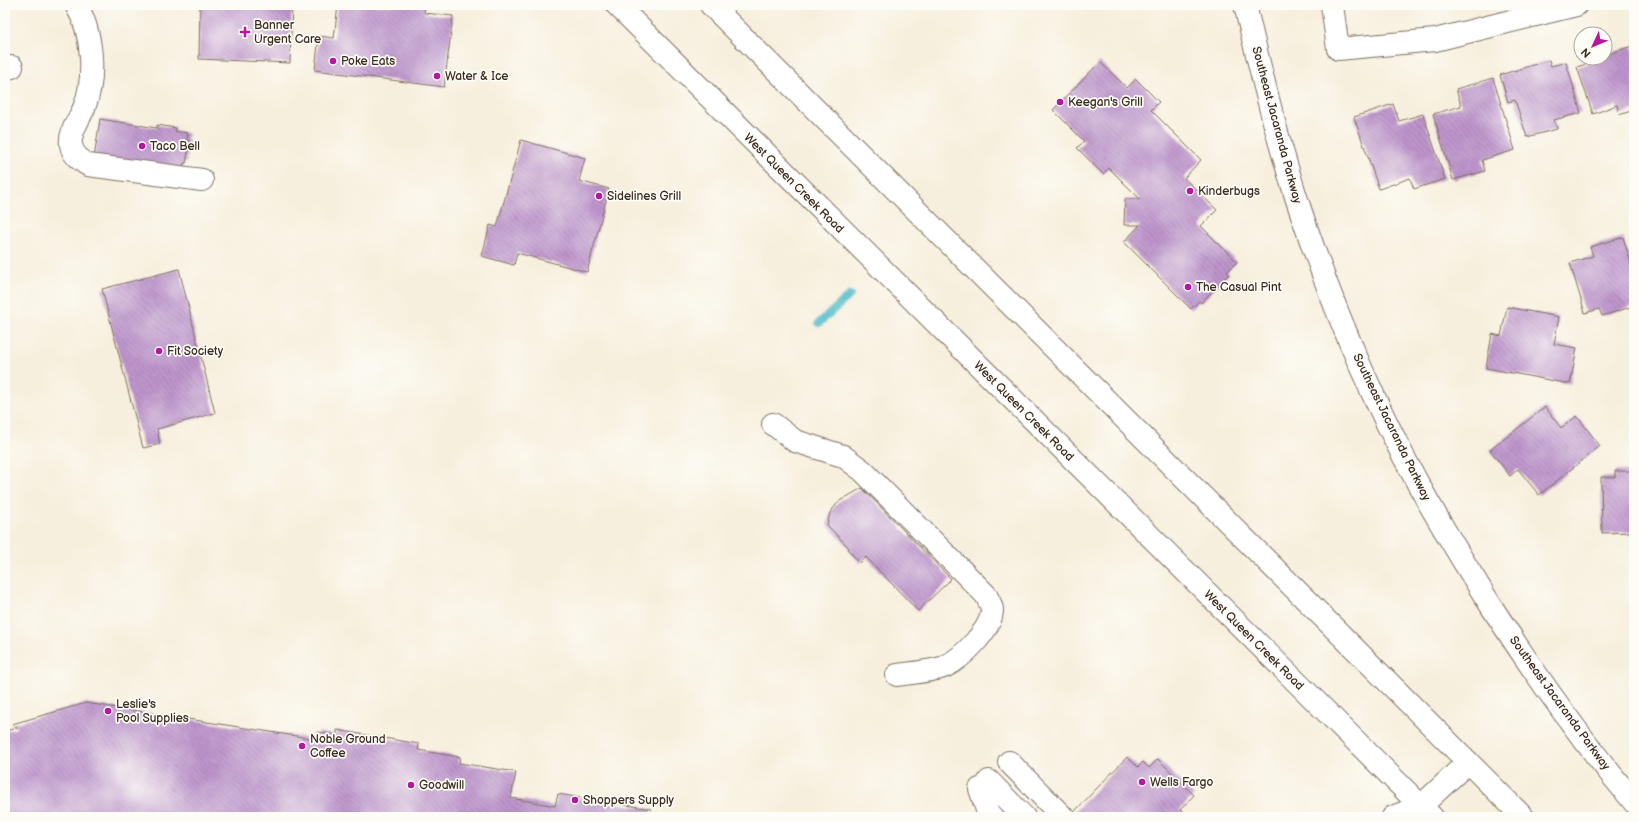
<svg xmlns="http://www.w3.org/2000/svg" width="1639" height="822" viewBox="0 0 1639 822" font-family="'Balsamiq Sans',sans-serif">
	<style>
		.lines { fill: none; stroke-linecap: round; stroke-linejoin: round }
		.stream { stroke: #4ebbc8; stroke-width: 8 }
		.building { fill: url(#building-back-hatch) }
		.minor-casing { stroke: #7d6f61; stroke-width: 24 }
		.major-casing { stroke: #7d6f61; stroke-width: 24 }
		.minor { stroke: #fff; stroke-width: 22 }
		.major { stroke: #fff; stroke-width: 22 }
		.poi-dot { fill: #b5179e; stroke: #fdfcf7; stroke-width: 1.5 }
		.labels { text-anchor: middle; stroke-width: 3.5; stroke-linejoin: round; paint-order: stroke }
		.poi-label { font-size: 12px; fill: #3b2a1e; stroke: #fdfcf7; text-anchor: start }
		.street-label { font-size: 12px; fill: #3b2a1e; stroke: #fdfcf7 }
	</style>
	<defs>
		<pattern id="building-back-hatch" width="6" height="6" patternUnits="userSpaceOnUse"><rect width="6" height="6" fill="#bd94cc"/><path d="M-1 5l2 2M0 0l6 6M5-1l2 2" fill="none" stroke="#9b79a5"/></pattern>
	</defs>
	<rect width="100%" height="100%" fill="#fdfcf7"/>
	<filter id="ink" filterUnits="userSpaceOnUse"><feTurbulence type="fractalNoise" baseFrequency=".025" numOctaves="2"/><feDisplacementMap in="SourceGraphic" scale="8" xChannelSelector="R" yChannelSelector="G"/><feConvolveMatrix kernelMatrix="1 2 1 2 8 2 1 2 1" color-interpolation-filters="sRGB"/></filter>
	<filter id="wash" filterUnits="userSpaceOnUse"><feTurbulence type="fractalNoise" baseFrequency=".012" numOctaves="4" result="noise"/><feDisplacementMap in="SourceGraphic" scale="16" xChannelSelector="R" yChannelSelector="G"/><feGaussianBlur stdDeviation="0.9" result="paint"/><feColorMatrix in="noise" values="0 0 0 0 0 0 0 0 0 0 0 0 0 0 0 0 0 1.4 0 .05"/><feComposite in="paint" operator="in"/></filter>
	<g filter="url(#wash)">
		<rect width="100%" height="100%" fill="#f7efdd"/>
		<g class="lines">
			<path class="stream" d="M819,323L850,295"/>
		</g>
		<g id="blocks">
			<g class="building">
				<path d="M200,5H292L290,63L199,59Z"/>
				<path d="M338,5H425L424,13L453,16L444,87L315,70L319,36L334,38Z"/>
				<path d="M1632,46L1634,51V110L1619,115L1617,105L1593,114L1577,67L1589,63L1588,58H1605V55Z"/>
				<path d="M1549,60L1551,66L1566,62L1581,113L1554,120L1557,129L1527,137L1515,100L1508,102L1500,75Z"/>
				<path d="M1100,62L1127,88L1136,79L1159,102L1151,110L1201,160L1184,178L1217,210L1201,226L1237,262L1227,272L1229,274L1201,303L1199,301L1191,309L1124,242L1140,225H1124L1125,199H1140L1109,168L1103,174L1077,148L1084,141L1053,110Z"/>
				<path d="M1493,78L1515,150L1482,160L1485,171L1453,180L1433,114L1461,106L1456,89Z"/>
				<path d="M1393,104L1399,121L1423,114L1445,179L1414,189L1410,178L1379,189L1354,117Z"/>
				<path d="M100,119L157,128V125L176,128L175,131L188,133L187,140L190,141L186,163H184L182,171L94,158Z"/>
				<path d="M521,140L585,158L579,181L609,189L587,272L517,253L514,265L482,256L490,225L497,227Z"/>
				<path d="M1623,237L1634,273V306L1602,316L1599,309L1585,313L1570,263L1593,256L1590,247Z"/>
				<path d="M179,269L215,413L157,429L160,444L143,448L102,289Z"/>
				<path d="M1507,307L1559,317L1554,344L1577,348L1570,384L1486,368L1492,334L1501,336Z"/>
				<path d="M1545,407L1561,428L1577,416L1600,446L1539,495L1518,469L1510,476L1490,450Z"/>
				<path d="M1615,471H1634V532L1602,533L1601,477H1615Z"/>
				<path d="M862,488L951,579L918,611L866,557L860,563L848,550L849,548L827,525L830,513L838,502Z"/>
				<path d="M86,703L315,739L318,732L337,735V730L419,744L418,750L460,757L459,763L516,772L511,798L555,806L558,794L651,809L650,817H107L93,815L85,817H5V731L17,728L12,724Z"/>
				<path d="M1127,757L1138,767L1143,762L1149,768L1158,759L1194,795L1180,810L1188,817H1079L1074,812Z"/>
			</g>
		</g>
	</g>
	<g filter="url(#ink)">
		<use href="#blocks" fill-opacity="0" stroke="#7d6f61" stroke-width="1"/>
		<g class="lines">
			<g class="minor-casing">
				<g id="minor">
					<path d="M76,5C93,32 96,78 84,108C79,120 69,132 71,145C73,155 80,160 88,165L202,180"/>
					<path d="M1245,5C1262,76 1279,148 1303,218C1333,307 1370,395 1415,478C1439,523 1466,566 1493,609C1536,676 1582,741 1634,802"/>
					<path d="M1332,5L1338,49L1435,40L1576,5"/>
					<path d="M5,69L12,67"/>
					<path d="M773,424L795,441L843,456L863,471L986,595C988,600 992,605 992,610C992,629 962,658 946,666C937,671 909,673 897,675"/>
					<path d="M1009,762L1063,817"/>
					<path d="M989,781L1024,817"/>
					<path d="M980,789L988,813L992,817"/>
					<path d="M1393,817L1421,806"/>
					<path d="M1416,817L1421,806L1468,762"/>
				</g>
			</g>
			<g class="major-casing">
				<g id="major">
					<path d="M617,5L1432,817"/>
					<path d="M711,5L1523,817"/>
				</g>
			</g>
			<use href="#minor" class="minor"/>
			<use href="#major" class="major"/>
		</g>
	</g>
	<g class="poi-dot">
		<path d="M243 26h4v4h4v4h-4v4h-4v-4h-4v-4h4z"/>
		<circle cx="333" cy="61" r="4"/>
		<circle cx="437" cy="76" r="4"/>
		<circle cx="1060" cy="102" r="4"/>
		<circle cx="142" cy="146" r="4"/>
		<circle cx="1190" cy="191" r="4"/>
		<circle cx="599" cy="196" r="4"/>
		<circle cx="1188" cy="287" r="4"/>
		<circle cx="159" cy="351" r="4"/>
		<circle cx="108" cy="711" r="4"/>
		<circle cx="302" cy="746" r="4"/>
		<circle cx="1142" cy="782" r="4"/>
		<circle cx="411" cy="785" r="4"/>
		<circle cx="575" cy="800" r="4"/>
	</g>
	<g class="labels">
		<g class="poi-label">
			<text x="254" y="29">Banner<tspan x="254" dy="14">Urgent Care</tspan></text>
			<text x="341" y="65">Poke Eats</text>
			<text x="445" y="80">Water &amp; Ice</text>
			<text x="1068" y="106">Keegan's Grill</text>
			<text x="150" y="150">Taco Bell</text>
			<text x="1198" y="195">Kinderbugs</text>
			<text x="607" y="200">Sidelines Grill</text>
			<text x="1196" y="291">The Casual Pint</text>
			<text x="167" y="355">Fit Society</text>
			<text x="116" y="708">Leslie's<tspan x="116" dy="14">Pool Supplies</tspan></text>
			<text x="310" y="743">Noble Ground<tspan x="310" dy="14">Coffee</tspan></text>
			<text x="1150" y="786">Wells Fargo</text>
			<text x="419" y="789">Goodwill</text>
			<text x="583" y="804">Shoppers Supply</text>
		</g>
		<g class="street-label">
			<text transform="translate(1277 125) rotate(75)" y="4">Southeast Jacaranda Parkway</text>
			<text transform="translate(794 183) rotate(45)" y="4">West Queen Creek Road</text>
			<text transform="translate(1024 411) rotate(45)" y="4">West Queen Creek Road</text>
			<text transform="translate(1392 427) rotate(64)" y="4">Southeast Jacaranda Parkway</text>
			<text transform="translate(1254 640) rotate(45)" y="4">West Queen Creek Road</text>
			<text transform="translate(1560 703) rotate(54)" y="4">Southeast Jacaranda Parkway</text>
		</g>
	</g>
	<rect width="1639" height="822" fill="none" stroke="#fdfcf7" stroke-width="20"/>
	<g transform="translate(1593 46) rotate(226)"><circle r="19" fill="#fdfcf7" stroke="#afa8a0"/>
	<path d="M0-3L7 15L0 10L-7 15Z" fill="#b5179e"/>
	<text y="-6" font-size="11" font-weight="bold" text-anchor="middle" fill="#3b2a1e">N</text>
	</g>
</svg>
